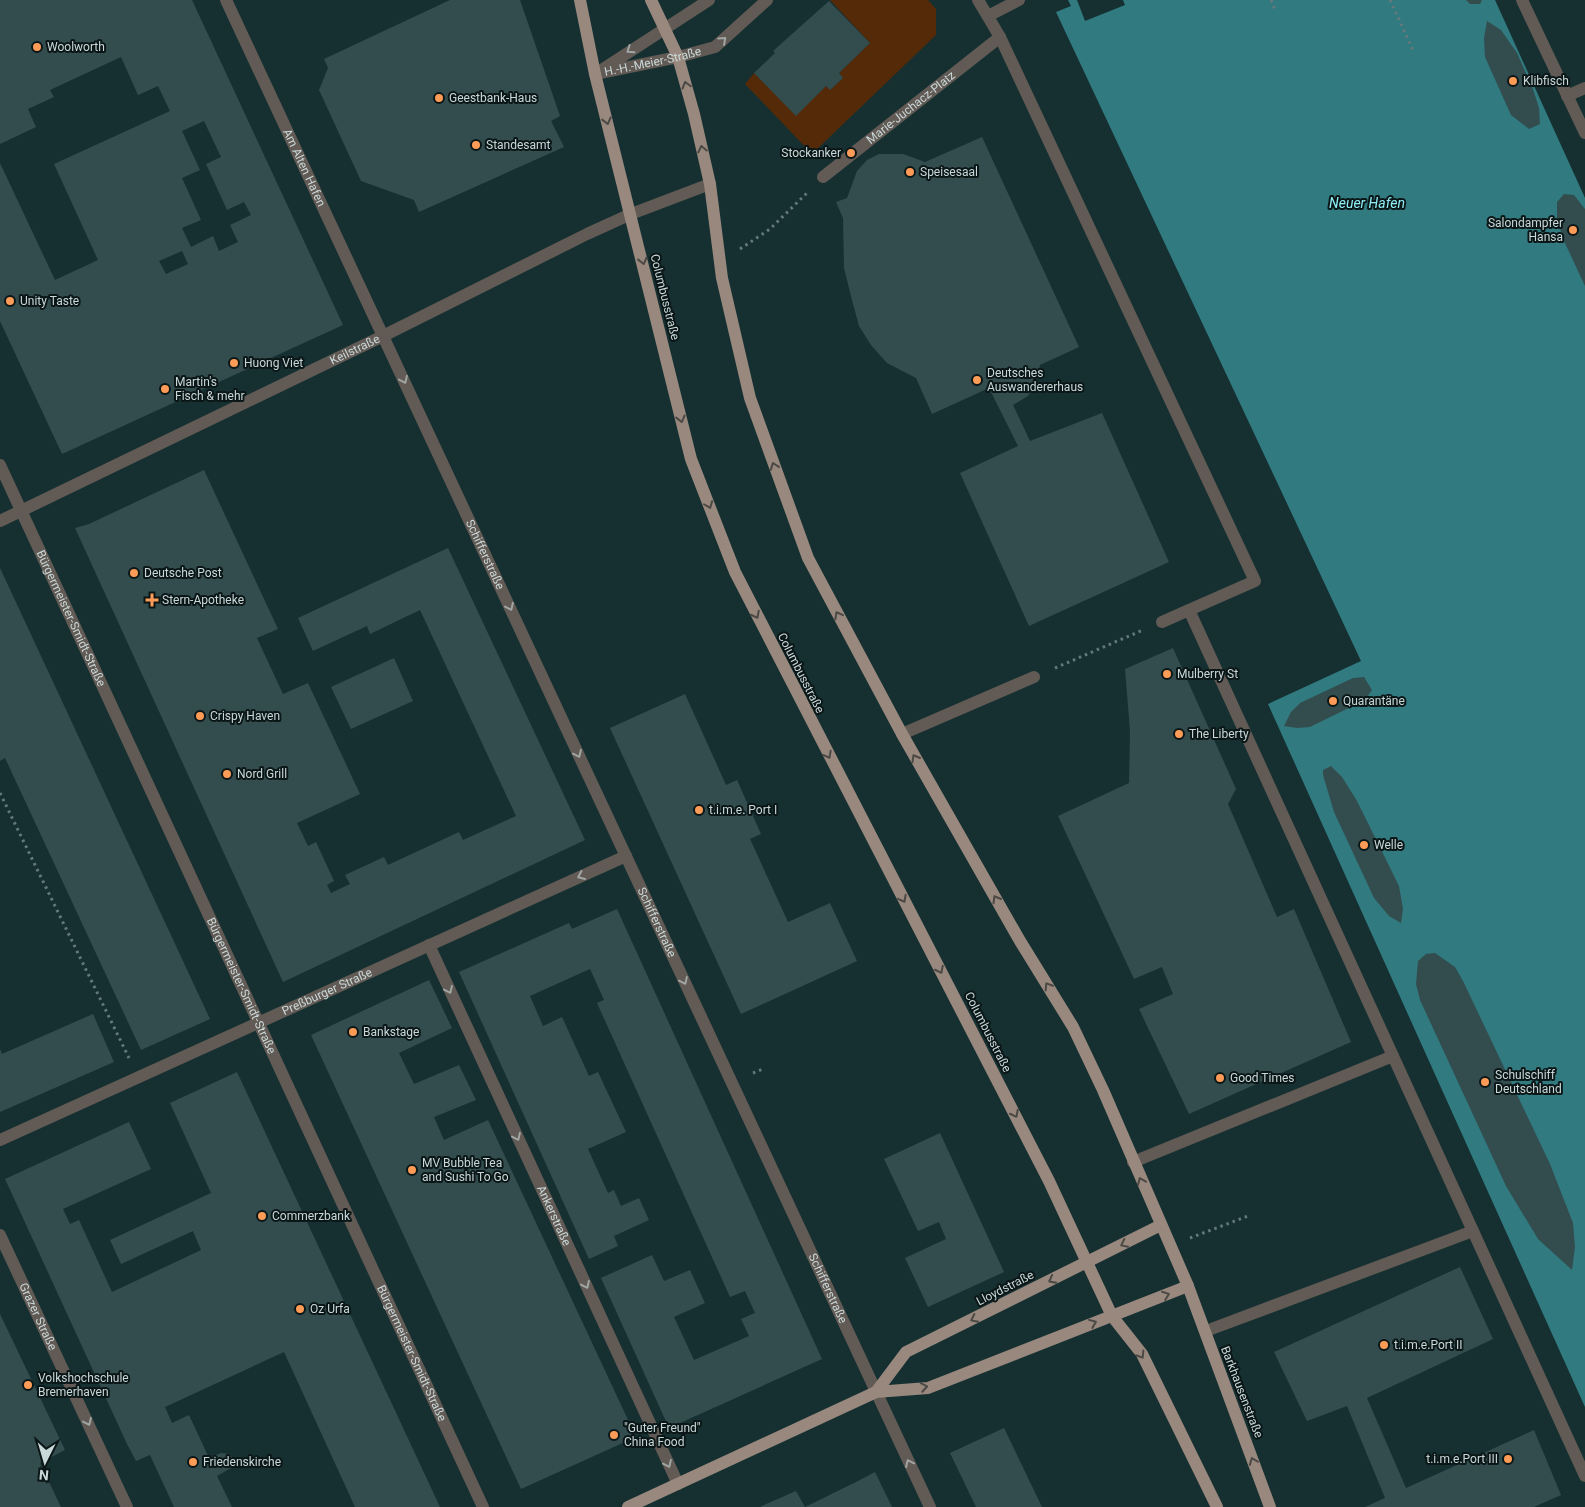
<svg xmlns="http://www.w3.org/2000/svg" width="1585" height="1507" viewBox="0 0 1585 1507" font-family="Roboto,sans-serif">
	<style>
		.green { fill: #542a08 }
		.water { fill: #307a80 }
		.pier { fill: #163032 }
		.building { fill: #334d4f; fill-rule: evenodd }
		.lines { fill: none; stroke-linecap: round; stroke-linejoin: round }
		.path { stroke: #64797b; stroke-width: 3; stroke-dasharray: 2.5 4; stroke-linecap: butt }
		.minor { stroke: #625a54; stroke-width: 12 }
		.major { stroke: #99887d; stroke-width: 12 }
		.oneway { stroke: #a0a6a4 }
		.oneway2 { stroke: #4b4945 }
		.poi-dot { fill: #fe9c57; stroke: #0b1617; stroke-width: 2 }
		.labels { text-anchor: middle; stroke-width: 4; stroke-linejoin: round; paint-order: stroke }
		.poi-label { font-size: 12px; fill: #c9d8d9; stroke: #0b1617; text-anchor: start }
		.street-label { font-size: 12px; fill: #c9d8d9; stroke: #0b1617 }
		.water-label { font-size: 14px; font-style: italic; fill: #8feef6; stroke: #0b1617 }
	</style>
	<rect width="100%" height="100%" fill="#163032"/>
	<path class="green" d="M830,0H928L936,9V35L812,154L745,84L754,73L796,115L826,86L831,89L843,78L839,73L870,43Z"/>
	<path class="water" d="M1068,0H1495L1585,198V1407L1268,704L1361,661L1056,12L1071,6Z"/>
	<path class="pier" d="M1077,0H1123L1125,5L1085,21Z"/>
	<g class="building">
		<path d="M0,0H192L343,325L62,454L0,321V163L55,280L98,260L54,164L170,111L158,86L138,95L121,57L50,90L54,97L28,109L36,127L0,144ZM204,121L221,157L206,164L227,210L244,202L251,215L230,225L238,242L219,251L213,236L191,247L182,228L201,220L182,178L200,170L182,131ZM182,251L188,264L166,274L159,261Z"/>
		<path d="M450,0H520L560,116L551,121L564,147L419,212L414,200L361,181L319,90L328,68L324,59Z"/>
		<path d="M1466,0H1482L1480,4H1470Z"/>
		<path d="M829,1L870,43L839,73L843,78L830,90L826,86L796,116L754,73L775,53L773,51Z"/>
		<path d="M1487,21L1501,30L1517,53L1533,89L1539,108L1540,124L1529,129L1511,115L1485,57L1484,38Z"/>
		<path d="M982,137L1079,347L1040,365L1036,382L1028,396L1013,405L1030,441L1102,413L1169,562L1029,626L960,473L1018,446L989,388L932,414L916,378L887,363L871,345L859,326L852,300L844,268L843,218L836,202L847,198L857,171L867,160L879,154H903L925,162Z"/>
		<path d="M1564,194L1574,195L1585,209V286L1564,241L1557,219V202Z"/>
		<path d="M204,470L278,629L257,638L283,694L308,683L360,794L297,823L308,846L316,842L334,881L327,885L331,893L350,884L345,875L384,857L388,865L459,832L463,840L516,816L420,610L370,634L367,626L313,651L298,618L448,548L585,840L283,982L75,528L89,524Z"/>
		<path d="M0,568L210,1019L141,1050L5,758L0,761Z"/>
		<path d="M1173,648L1236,789L1228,804L1277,917L1294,909L1351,1042L1189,1114L1139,1009L1173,994L1162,967L1134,979L1058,816L1129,783L1130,731L1125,669Z"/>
		<path d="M394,658L413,701L351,729L331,687Z"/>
		<path d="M1364,677L1372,690L1365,700L1310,727L1297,728L1284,726L1291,712L1300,703L1353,678Z"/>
		<path d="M685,694L726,785L737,780L761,834L750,839L788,922L830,903L857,961L741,1014L610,728Z"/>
		<path d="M1331,766L1342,777L1357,801L1399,886L1403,909L1401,923L1389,916L1374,898L1334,812L1323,775V770Z"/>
		<path d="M617,909L822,1359L669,1428L601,1278L652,1255L664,1281L690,1270L705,1303L674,1317L694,1360L749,1336L741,1319L755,1313L745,1291L730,1297L597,1003L604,1000L590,969L530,996L543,1026L562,1017L589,1076L598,1072L626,1132L588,1149L608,1193L614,1190L621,1206L639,1198L649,1220L614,1236L618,1246L589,1259L459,972L569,923L572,929Z"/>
		<path d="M1435,953L1455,967L1463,981L1550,1164L1573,1223L1575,1247L1572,1270L1538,1239L1506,1186L1420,1000L1416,984L1418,961L1426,954Z"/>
		<path d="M429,980L452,1028L399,1053L414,1084L459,1065L476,1100L434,1117L444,1140L488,1120L636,1437L521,1489L311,1035Z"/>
		<path d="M93,1014L114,1062L0,1112V1049L2,1054Z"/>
		<path d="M237,1072L440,1507H355L284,1352L165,1407L172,1423L189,1415L209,1458L221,1453L230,1454L233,1459L231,1468L217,1476L232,1507H174L150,1455L136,1461L127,1444L5,1179L129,1122L151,1169L63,1209L70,1224L79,1220L112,1292L201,1250L193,1231L121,1264L110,1240L211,1193L170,1103Z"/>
		<path d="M940,1133L1004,1272L928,1307L905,1258L946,1239L939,1222L918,1231L884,1159Z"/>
		<path d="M1460,1267L1493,1339L1367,1398L1406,1488L1534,1430L1561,1495L1534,1507H1365L1385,1498L1347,1406L1307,1421L1274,1352Z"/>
		<path d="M0,1314L65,1450L40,1463L61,1507H0Z"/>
		<path d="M1004,1428L1042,1507H976L950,1453Z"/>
		<path d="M875,1472L892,1507H805L856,1482Z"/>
		<path d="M796,1491L805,1507H760L764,1505Z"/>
	</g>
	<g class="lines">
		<g class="path">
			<path d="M1271,0L1275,10"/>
			<path d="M1390,0L1414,52"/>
			<path d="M740,249L770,229L808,192"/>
			<path d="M1055,668L1143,630"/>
			<path d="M0,793L129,1058"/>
			<path d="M753,1073L763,1069"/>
			<path d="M1190,1238L1248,1216"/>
		</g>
		<g class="minor">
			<path id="s1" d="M226,0L930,1507"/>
			<path d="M978,0L1000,37L1255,581L1189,610L1585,1476"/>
			<path d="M1522,0L1585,133"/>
			<path d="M988,16L1019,0"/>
			<path d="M600,71L709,0"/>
			<path id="s2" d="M595,74L678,57L715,47L767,0"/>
			<path d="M1567,96L1585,88"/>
			<path id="s3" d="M823,177L1000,37"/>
			<path id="s4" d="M0,465L483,1507"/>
			<path id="s5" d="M0,521L383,336L587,234L631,214L710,184"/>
			<path d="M1162,622L1189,610"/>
			<path d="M902,734L1034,677"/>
			<path id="s6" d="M429,945L678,1484"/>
			<path id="s7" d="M0,1140L626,856"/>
			<path d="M1133,1162L1393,1056"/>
			<path id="s8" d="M0,1235L127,1507"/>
			<path d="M1206,1331L1473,1231"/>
		</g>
		<g class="major">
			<path d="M580,0L595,74L691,459L735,572L1049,1181L1112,1316L1142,1354L1217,1507"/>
			<path d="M651,0L678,57L694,114L710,184L722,278L750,398L808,558L902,734L1020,941L1073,1027L1103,1090L1188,1286L1270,1507"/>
			<path d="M876,1392L906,1352L1161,1225"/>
			<path d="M628,1507L876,1392L928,1388L1188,1286"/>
		</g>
	</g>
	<defs><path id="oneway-chevron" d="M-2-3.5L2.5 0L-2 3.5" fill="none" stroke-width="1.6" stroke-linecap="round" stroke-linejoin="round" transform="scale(1.25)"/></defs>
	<g class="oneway">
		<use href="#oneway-chevron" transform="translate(723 40) rotate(-42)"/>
		<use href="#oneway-chevron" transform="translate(630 50) rotate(146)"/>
		<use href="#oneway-chevron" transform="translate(404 380) rotate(65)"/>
		<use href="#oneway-chevron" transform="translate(510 607) rotate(65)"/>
		<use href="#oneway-chevron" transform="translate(578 754) rotate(65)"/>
		<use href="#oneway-chevron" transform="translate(581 876) rotate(156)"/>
		<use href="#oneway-chevron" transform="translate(684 981) rotate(65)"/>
		<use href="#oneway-chevron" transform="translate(449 990) rotate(65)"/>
		<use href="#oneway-chevron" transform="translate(517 1137) rotate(65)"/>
		<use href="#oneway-chevron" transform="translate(586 1285) rotate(65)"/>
		<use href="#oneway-chevron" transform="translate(88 1422) rotate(65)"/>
		<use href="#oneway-chevron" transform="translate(909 1463) rotate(-115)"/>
		<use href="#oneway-chevron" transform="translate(668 1464) rotate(65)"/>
	</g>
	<g class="oneway2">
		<use href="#oneway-chevron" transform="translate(686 85) rotate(-106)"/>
		<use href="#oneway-chevron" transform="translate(607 121) rotate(76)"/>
		<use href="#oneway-chevron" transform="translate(702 149) rotate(-102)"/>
		<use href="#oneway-chevron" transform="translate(643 261) rotate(76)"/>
		<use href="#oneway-chevron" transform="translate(681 419) rotate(76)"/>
		<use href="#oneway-chevron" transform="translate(774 466) rotate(-110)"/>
		<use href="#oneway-chevron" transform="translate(709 505) rotate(69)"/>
		<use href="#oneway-chevron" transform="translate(756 615) rotate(63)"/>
		<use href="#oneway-chevron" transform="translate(838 615) rotate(-118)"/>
		<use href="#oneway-chevron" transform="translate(828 755) rotate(62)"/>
		<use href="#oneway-chevron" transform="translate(915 758) rotate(-120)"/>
		<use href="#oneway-chevron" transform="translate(903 899) rotate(62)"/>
		<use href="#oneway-chevron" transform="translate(996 899) rotate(-120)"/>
		<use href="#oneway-chevron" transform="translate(940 970) rotate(63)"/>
		<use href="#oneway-chevron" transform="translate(1048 986) rotate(-122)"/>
		<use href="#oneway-chevron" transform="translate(1015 1114) rotate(63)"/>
		<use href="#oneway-chevron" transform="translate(1141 1181) rotate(-113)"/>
		<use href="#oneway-chevron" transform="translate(1124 1244) rotate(154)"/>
		<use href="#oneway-chevron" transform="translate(1052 1280) rotate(152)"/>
		<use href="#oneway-chevron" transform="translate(1166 1295) rotate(-21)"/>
		<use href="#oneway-chevron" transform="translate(974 1319) rotate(154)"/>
		<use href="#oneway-chevron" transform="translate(1093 1323) rotate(-22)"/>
		<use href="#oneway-chevron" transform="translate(1141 1355) rotate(58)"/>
		<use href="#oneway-chevron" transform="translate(924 1387) rotate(-10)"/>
		<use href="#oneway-chevron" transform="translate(1253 1461) rotate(-111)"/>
	</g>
	<g class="poi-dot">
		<circle cx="37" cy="47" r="5"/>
		<circle cx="1513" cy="81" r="5"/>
		<circle cx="439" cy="98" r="5"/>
		<circle cx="476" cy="145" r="5"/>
		<circle cx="851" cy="153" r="5"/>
		<circle cx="910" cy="172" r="5"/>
		<circle cx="1573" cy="230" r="5"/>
		<circle cx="10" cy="301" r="5"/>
		<circle cx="234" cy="363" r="5"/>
		<circle cx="977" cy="380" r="5"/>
		<circle cx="165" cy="389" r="5"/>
		<circle cx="134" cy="573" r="5"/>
		<path d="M149.5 592.5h5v5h5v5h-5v5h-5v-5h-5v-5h5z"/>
		<circle cx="1167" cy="674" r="5"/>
		<circle cx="1333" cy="701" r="5"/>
		<circle cx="200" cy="716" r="5"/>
		<circle cx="1179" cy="734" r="5"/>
		<circle cx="227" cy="774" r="5"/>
		<circle cx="699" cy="810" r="5"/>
		<circle cx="1364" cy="845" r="5"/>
		<circle cx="353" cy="1032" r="5"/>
		<circle cx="1220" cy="1078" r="5"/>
		<circle cx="1485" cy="1082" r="5"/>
		<circle cx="412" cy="1170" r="5"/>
		<circle cx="262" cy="1216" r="5"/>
		<circle cx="300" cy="1309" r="5"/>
		<circle cx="1384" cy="1345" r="5"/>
		<circle cx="28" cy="1385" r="5"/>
		<circle cx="614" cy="1435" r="5"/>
		<circle cx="1508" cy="1459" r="5"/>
		<circle cx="193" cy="1462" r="5"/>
	</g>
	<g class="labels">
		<g class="poi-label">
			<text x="47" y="51">Woolworth</text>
			<text x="1523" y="85">Klibfisch</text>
			<text x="449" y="102">Geestbank-Haus</text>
			<text x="486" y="149">Standesamt</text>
			<text x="841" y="157" text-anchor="end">Stockanker</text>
			<text x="920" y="176">Speisesaal</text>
			<text x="1563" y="227" text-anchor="end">Salondampfer<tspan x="1563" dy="14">Hansa</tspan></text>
			<text x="20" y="305">Unity Taste</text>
			<text x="244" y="367">Huong Viet</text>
			<text x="987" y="377">Deutsches<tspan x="987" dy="14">Auswandererhaus</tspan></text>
			<text x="175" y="386">Martin's<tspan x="175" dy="14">Fisch &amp; mehr</tspan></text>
			<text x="144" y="577">Deutsche Post</text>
			<text x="162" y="604">Stern-Apotheke</text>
			<text x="1177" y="678">Mulberry St</text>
			<text x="1343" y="705">Quarantäne</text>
			<text x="210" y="720">Crispy Haven</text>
			<text x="1189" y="738">The Liberty</text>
			<text x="237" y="778">Nord Grill</text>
			<text x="709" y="814">t.i.m.e. Port I</text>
			<text x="1374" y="849">Welle</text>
			<text x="363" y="1036">Bankstage</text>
			<text x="1495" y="1079">Schulschiff<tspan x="1495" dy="14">Deutschland</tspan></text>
			<text x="1230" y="1082">Good Times</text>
			<text x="422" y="1167">MV Bubble Tea<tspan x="422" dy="14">and Sushi To Go</tspan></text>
			<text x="272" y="1220">Commerzbank</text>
			<text x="310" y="1313">Oz Urfa</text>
			<text x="1394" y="1349">t.i.m.e.Port II</text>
			<text x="38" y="1382">Volkshochschule<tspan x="38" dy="14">Bremerhaven</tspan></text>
			<text x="624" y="1432">"Guter Freund"<tspan x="624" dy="14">China Food</tspan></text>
			<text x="1498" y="1463" text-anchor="end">t.i.m.e.Port III</text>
			<text x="203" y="1466">Friedenskirche</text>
		</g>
		<g class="street-label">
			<text dy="4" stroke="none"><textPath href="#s2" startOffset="59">H.-H.-Meier-Straße</textPath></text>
			<text dy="4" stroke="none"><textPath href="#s3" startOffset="112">Marie-Juchacz-Platz</textPath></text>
			<text dy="4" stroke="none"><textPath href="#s1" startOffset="185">Am Alten Hafen</textPath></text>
			<text transform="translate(665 297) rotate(76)" y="4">Columbusstraße</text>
			<text dy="4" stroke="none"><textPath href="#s5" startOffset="394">Keilstraße</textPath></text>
			<text dy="4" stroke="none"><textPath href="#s1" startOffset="612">Schifferstraße</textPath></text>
			<text dy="4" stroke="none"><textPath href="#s4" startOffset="169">Bürgermeister-Smidt-Straße</textPath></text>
			<text transform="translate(801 673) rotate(63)" y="4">Columbusstraße</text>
			<text dy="4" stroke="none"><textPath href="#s1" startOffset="1018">Schifferstraße</textPath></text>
			<text dy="4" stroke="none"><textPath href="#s4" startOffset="574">Bürgermeister-Smidt-Straße</textPath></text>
			<text dy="4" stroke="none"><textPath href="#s7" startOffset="359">Preßburger Straße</textPath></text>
			<text transform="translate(988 1032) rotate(63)" y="4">Columbusstraße</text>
			<text dy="4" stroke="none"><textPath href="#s6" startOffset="298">Ankerstraße</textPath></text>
			<text transform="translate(1005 1288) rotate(-27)" y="4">Lloydstraße</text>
			<text dy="4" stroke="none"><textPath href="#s1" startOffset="1422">Schifferstraße</textPath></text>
			<text dy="4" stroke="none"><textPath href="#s8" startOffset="90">Grazer Straße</textPath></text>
			<text dy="4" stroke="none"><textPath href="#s4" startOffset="979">Bürgermeister-Smidt-Straße</textPath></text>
			<text transform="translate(1242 1392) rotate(69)" y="4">Barkhausenstraße</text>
		</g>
		<g class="water-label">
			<text x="1367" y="208">Neuer Hafen</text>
		</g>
	</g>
	<g transform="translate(45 1462) rotate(185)" stroke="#0b1617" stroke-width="4" paint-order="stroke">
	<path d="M0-4L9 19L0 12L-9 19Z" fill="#c9d8d9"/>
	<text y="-8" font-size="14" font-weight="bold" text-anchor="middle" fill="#c9d8d9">N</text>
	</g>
</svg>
